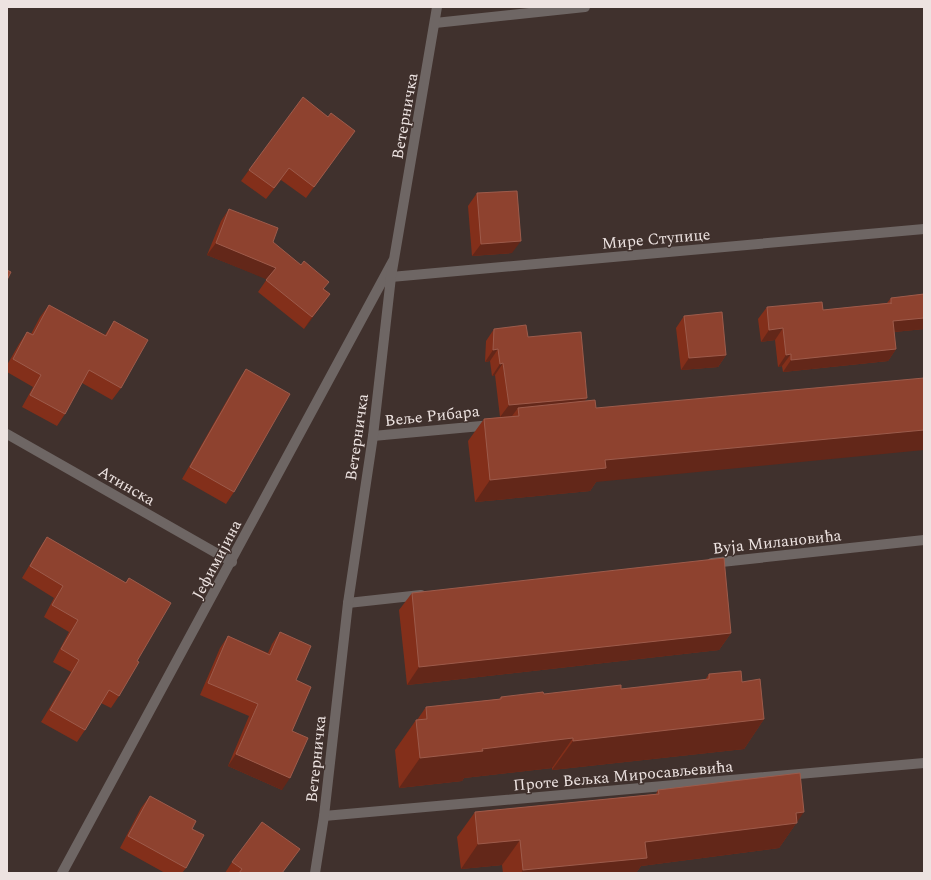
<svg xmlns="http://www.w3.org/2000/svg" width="931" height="880" viewBox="0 0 931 880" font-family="Spectral,serif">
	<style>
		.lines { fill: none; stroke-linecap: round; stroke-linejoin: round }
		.minor { stroke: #6e6664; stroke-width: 10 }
		.tertiary { stroke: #6e6664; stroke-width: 10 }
		.wall { fill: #832f1a }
		.shaded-wall { fill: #632719 }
		.building { fill: #8e422f; stroke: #9d5b4b }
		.labels { text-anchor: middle; stroke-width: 3; stroke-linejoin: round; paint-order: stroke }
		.street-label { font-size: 16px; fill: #ede3e1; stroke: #40312d }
	</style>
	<rect width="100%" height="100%" fill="#40312d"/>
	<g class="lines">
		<g class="minor">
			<path d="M435,23L585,7"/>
			<path d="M391,277L924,229"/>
			<path d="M7,434L232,562"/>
			<path d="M373,436L492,425"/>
			<path d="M712,563L924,540"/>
			<path d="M348,603L421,595"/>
			<path d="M324,816L924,763"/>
			<path d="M62,873L393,261"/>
		</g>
		<path class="tertiary" d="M315,873L324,816L348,603L373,436L391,277L437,7"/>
	</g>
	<g class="wall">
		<path d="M347,142L306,198L281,180L266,199L241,181L249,170Z"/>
		<path d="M477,193L512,253L472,256L468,206Z"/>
		<path d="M229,209L273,242L330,294L304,329L258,292L267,279L207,255L221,221Z"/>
		<path d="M924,294V329L894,332L896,349L888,361L783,372L782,366L778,367L775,340L761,342L758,319L767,307L823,310L887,303L891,298Z"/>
		<path d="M49,305L105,335L114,321L121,388L112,400L82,383L65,414L57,426L22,407L33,387L7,372V365L19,344L27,332L31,334L40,317Z"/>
		<path d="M684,316L726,355L718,367L681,370L676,328Z"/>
		<path d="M494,329L528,337L587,398L584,401L596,482L590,491L475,502L468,441L484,419L500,417L495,375L492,376L490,361L485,362L486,341Z"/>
		<path d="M246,369L234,492L226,504L182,479L238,381Z"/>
		<path d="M47,537L125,583L129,578L137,661L119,696L111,708L101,703L85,730L77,742L41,722L71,672L53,662L69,632L44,617L54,598L22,578L39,549Z"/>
		<path d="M412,593L731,633L719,650L407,685L399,610Z"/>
		<path d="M280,632L296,680L292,731L282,790L228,766L249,716L200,695L220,648L228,636L268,653L272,644Z"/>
		<path d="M709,674L742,682L764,719L744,749L552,770V768L464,778L462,781L399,788L395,750L416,720H417L426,707L499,699L501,697L621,689L705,680Z"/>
		<path d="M658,790L797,822L779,848L641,866L636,873H503L502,865L461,869L457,837L475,812L656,794Z"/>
		<path d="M150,796L192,829L186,868L182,873H165L120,848L141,808Z"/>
		<path d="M232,862L283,873H225Z"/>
	</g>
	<g class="shaded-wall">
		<path d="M521,241L512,253L472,256L481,244Z"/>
		<path d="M216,243L276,268L268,280L207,255Z"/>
		<path d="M330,294L321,306L304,329L312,317Z"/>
		<path d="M924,318V329L884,333L893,321Z"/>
		<path d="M783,328L775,340L761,342L769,330Z"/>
		<path d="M498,349L490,361L485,362L493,350Z"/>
		<path d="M896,349L888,361L783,372L791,360Z"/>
		<path d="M791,354L782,366L778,367L786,355Z"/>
		<path d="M726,355L718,367L681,370L689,358Z"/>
		<path d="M503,363L495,375L492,376L500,364Z"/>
		<path d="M587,398L578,410L518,408L512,416L500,417L509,405Z"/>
		<path d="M924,430V450L596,482L590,491L475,502L490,480L605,460Z"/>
		<path d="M731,633L719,650L407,685L419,667Z"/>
		<path d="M764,719L744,749L552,770L573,741Z"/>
		<path d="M573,738L552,768L464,778L462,781L399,788L420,758L482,749Z"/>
		<path d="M236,754L290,778L282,790L228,766Z"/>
		<path d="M804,812L779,848L641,866L636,873H521L523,870L645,842L796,813Z"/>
		<path d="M520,840L502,865L461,869L478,844Z"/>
	</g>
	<g class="building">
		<path d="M303,97L328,117L331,113L355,131L314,187L289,168L274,188L249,170Z"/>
		<path d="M517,191L521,241L481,244L477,193Z"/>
		<path d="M229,209L278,228L273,242L301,265L304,261L329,282L323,289L330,294L312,317L266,280L276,268L216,243Z"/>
		<path d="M7,270L11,272L7,280Z"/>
		<path d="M924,294V318L893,321L896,349L791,360V354L786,355L783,328L769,330L767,307L822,302L823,310L891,303V304V298Z"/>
		<path d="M49,305L106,336L114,321L148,340L121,388L89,370L65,414L30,395L41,375L13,359L27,332L33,335Z"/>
		<path d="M722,312L726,355L689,358L684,316Z"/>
		<path d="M526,325L528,337L581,332L587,398L509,405L503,363L500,364L498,349L493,350L494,329Z"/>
		<path d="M246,369L290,394L234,492L190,467Z"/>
		<path d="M924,378V430L605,460L606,468L490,480L484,419L519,416L518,408L595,400L596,408Z"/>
		<path d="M47,537L126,583L129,578L171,603L137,661L139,662L119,696L109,690L85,730L50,710L79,660L61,649L78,620L52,605L63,586L30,566Z"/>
		<path d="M724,558L731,633L419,667L412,593Z"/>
		<path d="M280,632L311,646L296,680L311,687L292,731L308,738L290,778L236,754L258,704L208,683L228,636L270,655Z"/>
		<path d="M741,671L742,682L760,679L764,719L573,741V738L482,749L483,751L420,758L416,720L427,719L426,707L501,699V697L543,692L544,694L621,685V689L709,679V674Z"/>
		<path d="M800,773L804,812L796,813L797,823L645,842L647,858L523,870L520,840L478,844L475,812L659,794L658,790Z"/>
		<path d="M150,796L196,821L192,829L204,835L186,868L128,836Z"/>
		<path d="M262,822L300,849L282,873H239L242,869L232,862Z"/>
	</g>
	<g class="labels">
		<g class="street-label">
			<text transform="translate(404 116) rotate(-80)" y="6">Ветерничка</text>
			<text transform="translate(656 238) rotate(-5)" y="6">Мире Ступице</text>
			<text transform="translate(432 415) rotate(-6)" y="6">Веље Рибара</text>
			<text transform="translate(356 437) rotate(-82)" y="6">Ветерничка</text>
			<text transform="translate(127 485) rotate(30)" y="6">Атинска</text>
			<text transform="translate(777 541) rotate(-6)" y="6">Вуја Милановића</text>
			<text transform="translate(216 559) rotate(-62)" y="6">Јефимијина</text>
			<text transform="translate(315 759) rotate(-84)" y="6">Ветерничка</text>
			<text transform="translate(623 775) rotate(-5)" y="6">Проте Вељка Миросављевића</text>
		</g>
	</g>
	<rect width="931" height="880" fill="none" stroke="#ede3e1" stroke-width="16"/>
</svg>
